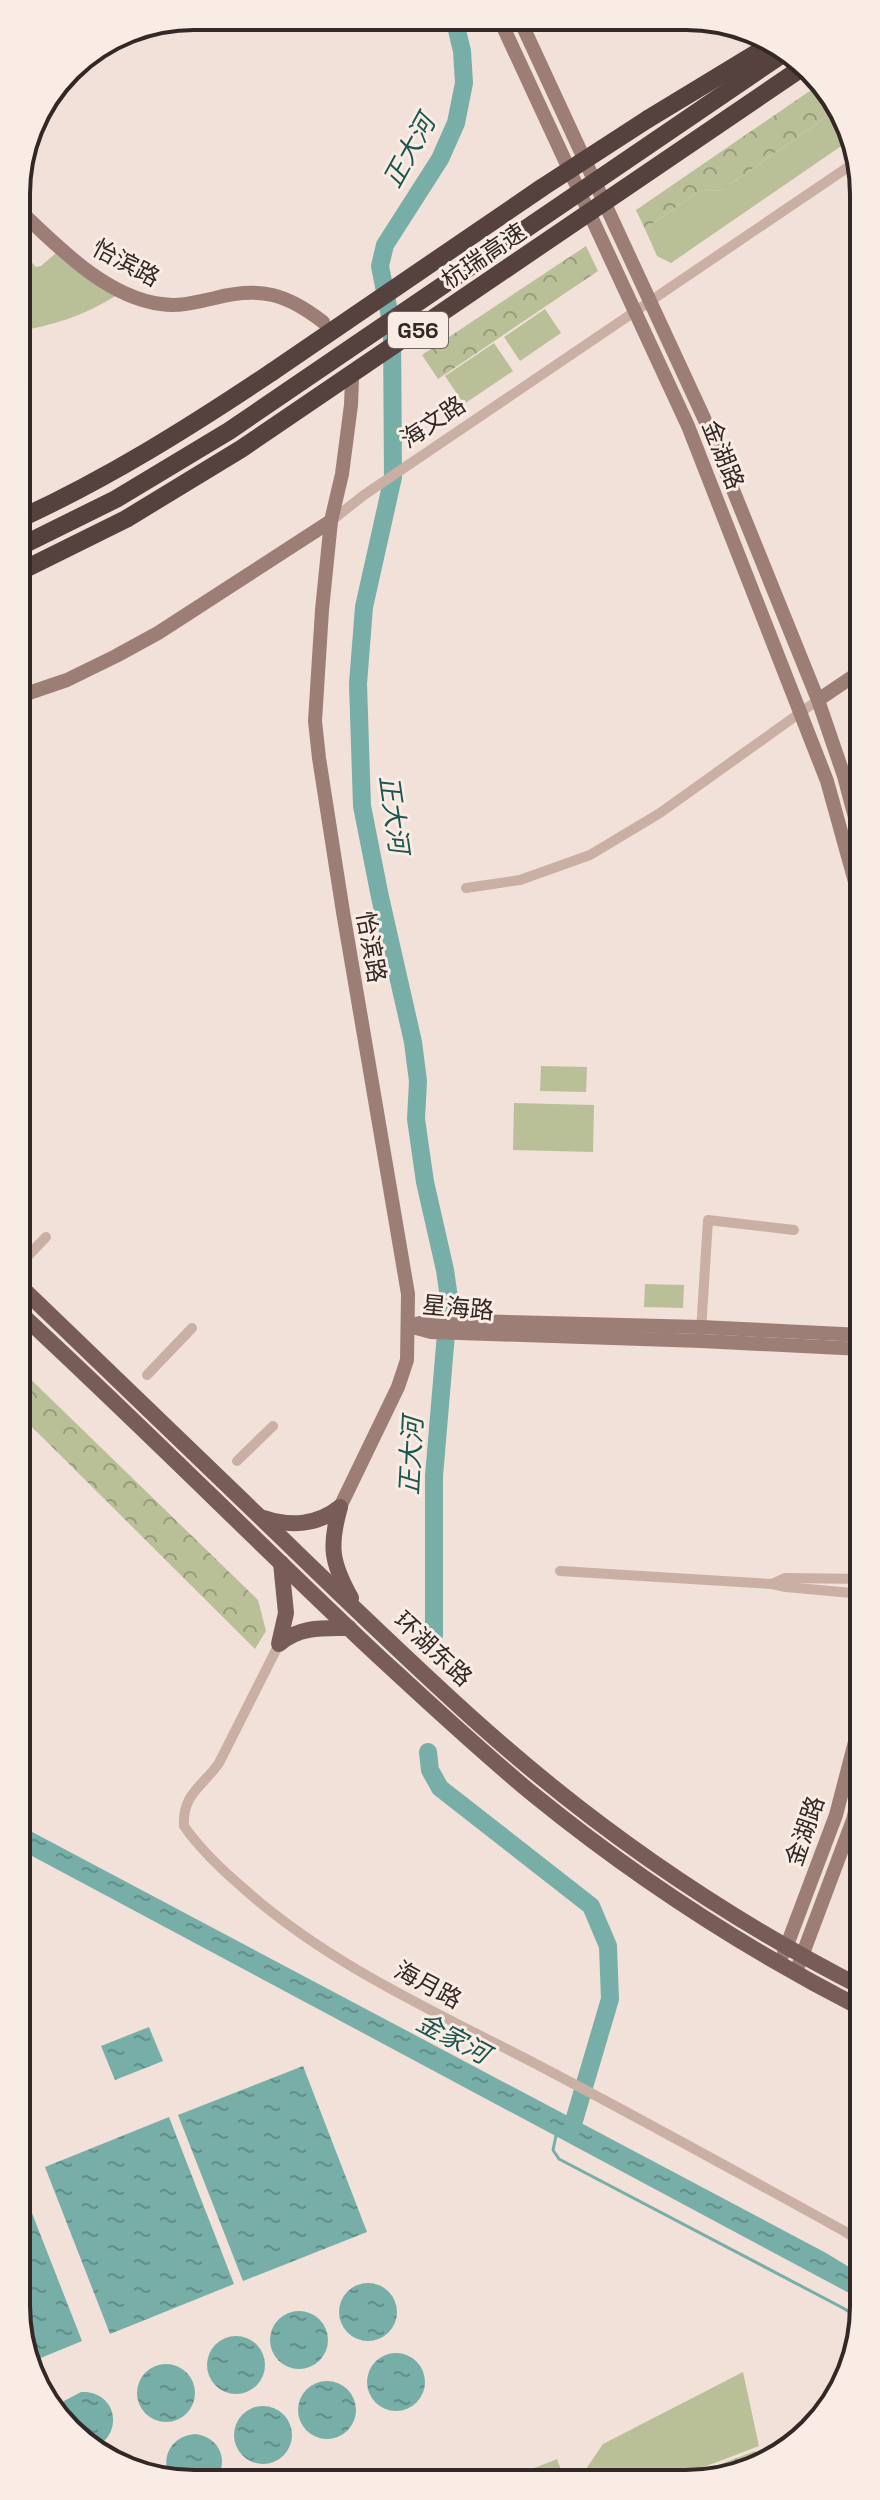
<svg xmlns="http://www.w3.org/2000/svg" width="880" height="2500" viewBox="0 0 880 2500" font-family="'Space Grotesk','Noto Sans SC',sans-serif">
	<style>
		.grass { fill: #b9c098 }
		.forest { fill: url(#forest-crowns) }
		.water { fill: url(#water-ripples) }
		.lines { fill: none; stroke-linecap: round; stroke-linejoin: round }
		.stream { stroke: #77aea8; stroke-width: 3 }
		.river { stroke: #77aea8; stroke-width: 18 }
		.street { stroke: #c9afa4; stroke-width: 10 }
		.secondary { stroke: #9c7e76; stroke-width: 14 }
		.primary { stroke: #775c57; stroke-width: 16 }
		.highway { stroke: #55413d; stroke-width: 18 }
		.highway-bridge { stroke: #55413d; stroke-width: 18 }
		.labels { text-anchor: middle; stroke-width: 6; stroke-linejoin: round; paint-order: stroke }
		.shield { fill: #f9ece4; stroke: #6f635f; stroke-width: 2 }
		.shield-label { font-size: 22px; font-weight: bold; fill: #342826 }
		.street-label { font-size: 24px; fill: #342826; stroke: #f9ece4 }
		.water-label { font-size: 26px; font-style: italic; fill: #1c5650; stroke: #f9ece4 }
		.rim { fill: none; stroke: #342826; stroke-width: 4 }
	</style>
	<defs>
		<pattern id="forest-crowns" width="20" height="18" patternUnits="userSpaceOnUse" patternTransform="scale(2)"><rect width="20" height="18" fill="#b9c098"/><path d="M2 6a3 3 0 1 1 6 0M12 15a3 3 0 1 1 6 0" fill="none" stroke="#979c7c"/></pattern>
		<pattern id="water-ripples" width="26" height="14" patternUnits="userSpaceOnUse" patternTransform="scale(2)"><rect width="26" height="14" fill="#77aea8"/><path d="M2 4q2-2 4 0t4 0M15 11q2-2 4 0t4 0" fill="none" stroke="#628e89"/></pattern>
	</defs>
	<rect width="100%" height="100%" fill="#f1e1d8"/>
	<g class="grass">
		<path d="M835,111L850,140L671,263L657,256L645,229L702,189L720,191Z"/>
		<path d="M16,228L24,254L36,267L41,266L56,253L117,295C83,316 62,322 22,331L17,328Z"/>
		<path d="M545,309L561,333L520,361L504,337Z"/>
		<path d="M494,343L513,371L464,404L445,376Z"/>
		<path d="M541,1066L587,1067L586,1092L540,1091Z"/>
		<path d="M514,1103L594,1105L593,1152L513,1150Z"/>
		<path d="M645,1284L684,1285L683,1308L644,1307Z"/>
		<path d="M743,2372L759,2446L670,2480L591,2481L586,2469L603,2444Z"/>
		<path d="M557,2459L565,2481H502Z"/>
	</g>
	<g class="forest">
		<path d="M820,84L835,111L720,191L702,189L645,229L636,210Z"/>
		<path d="M586,246L598,271L438,379L422,355Z"/>
		<path d="M18,1367L258,1600L266,1631L255,1649L18,1413Z"/>
		<path d="M755,2451L760,2458L721,2480H679Z"/>
	</g>
	<g class="water">
		<path d="M19,1825L826,2253L864,2276V2301L19,1849Z"/>
		<path d="M149,2027L163,2061L115,2080L101,2046Z"/>
		<path d="M303,2066L367,2232L243,2281L178,2115Z"/>
		<path d="M169,2117L234,2284L110,2334L45,2167Z"/>
		<path d="M19,2180L82,2341L31,2362L20,2341Z"/>
		<circle cx="368" cy="2312" r="29"/>
		<circle cx="299" cy="2340" r="29"/>
		<circle cx="236" cy="2365" r="29"/>
		<circle cx="396" cy="2382" r="29"/>
		<circle cx="166" cy="2393" r="29"/>
		<circle cx="327" cy="2410" r="29"/>
		<path d="M81,2392C115,2390 125,2431 96,2447L68,2432L58,2413L64,2401Z"/>
		<circle cx="263" cy="2435" r="29"/>
		<path d="M196,2434C220,2438 229,2460 216,2481H172C158,2459 171,2435 196,2434Z"/>
	</g>
	<g class="lines">
		<path class="stream" d="M557,2131L553,2150L559,2159L843,2308L862,2320"/>
		<g class="river">
			<path d="M434,1636V1476L449,1298L445,1270L425,1182L416,1119L418,1081L413,1042L380,897L362,806L358,684L364,607L393,477L392,327L380,266L385,245L440,159L456,123L464,83L462,51L454,18"/>
			<path d="M428,1752L430,1770L440,1788L591,1906L608,1946L610,1999L571,2131"/>
		</g>
		<g class="street">
			<path d="M331,521L364,495L860,159"/>
			<path d="M466,888L520,880L590,855L660,813L818,700"/>
			<path d="M25,1259L46,1237"/>
			<path d="M701,1331L708,1220L794,1230"/>
			<path d="M147,1375L192,1328"/>
			<path d="M237,1461L273,1426"/>
			<path d="M560,1571L772,1584L786,1587L852,1593L863,1596"/>
			<path d="M772,1584L785,1578L863,1579"/>
			<path d="M279,1644L219,1763C203,1786 182,1794 184,1826C200,1849 221,1869 242,1887C333,1969 448,2017 555,2074C652,2125 748,2178 844,2231L864,2244"/>
		</g>
		<g class="secondary">
			<path d="M499,18L688,426L827,781L857,889L862,924"/>
			<path d="M519,18L704,418L818,700L844,776L861,840"/>
			<path d="M16,207C55,244 105,297 161,304C180,307 197,302 215,298C260,286 287,294 323,322"/>
			<path d="M17,697L67,680L116,656L158,633L331,521"/>
			<path d="M818,700L861,671"/>
			<path d="M412,1325L432,1320L701,1327L862,1335"/>
			<path d="M409,1326L431,1332L701,1341L862,1349"/>
			<path d="M340,1507L398,1387L407,1360L408,1294L343,912L319,758L315,721L322,610L331,521L342,474L351,405L352,379"/>
			<path d="M784,1953L836,1815L863,1711"/>
			<path d="M796,1972L853,1820L863,1778"/>
		</g>
		<g class="primary">
			<path d="M18,1284C108,1371 198,1457 288,1544C351,1605 415,1667 481,1726C595,1828 726,1918 863,1988"/>
			<path d="M18,1311C139,1423 256,1541 376,1654C428,1702 479,1750 534,1795C635,1877 747,1950 863,2009"/>
			<path d="M264,1518C290,1527 318,1525 340,1507C329,1546 331,1562 351,1598"/>
			<path d="M281,1563L286,1613L279,1644C299,1626 324,1628 349,1628"/>
		</g>
		<g class="highway">
			<path d="M648,119L770,45"/>
			<path d="M17,520C107,479 190,427 272,372"/>
		</g>
		<g class="highway-bridge">
			<path d="M272,372L543,187L648,119"/>
			<path d="M17,548L116,499L229,431L784,53"/>
			<path d="M17,573L126,519L241,449L806,65"/>
		</g>
	</g>
	<g class="labels">
		<rect class="shield" x="388" y="312" width="60" height="36" rx="6"/>
		<g class="shield-label">
			<text x="418" y="338">G56</text>
		</g>
		<g class="street-label">
			<text transform="translate(484 256) rotate(-34)" y="8">杭瑞高速</text>
			<text transform="translate(126 263) rotate(28)" y="8">怡滨路</text>
			<text transform="translate(433 422) rotate(-34)" y="8">海文路</text>
			<text transform="translate(723 455) rotate(68)" y="8">金湖路</text>
			<text transform="translate(371 947) rotate(80)" y="8">怡滨路</text>
			<text transform="translate(458 1308) rotate(5)" y="8">星海路</text>
			<text transform="translate(433 1649) rotate(43)" y="8">环湖东路</text>
			<text transform="translate(805 1831) rotate(-71)" y="8">金湖路</text>
			<text transform="translate(428 1985) rotate(28)" y="8">海月路</text>
		</g>
		<g class="water-label">
			<text transform="translate(409 151) rotate(-61)" y="9">正大河</text>
			<text transform="translate(394 814) rotate(82)" y="9">正大河</text>
			<text transform="translate(411 1456) rotate(-87)" y="9">正大河</text>
			<text transform="translate(453 2038) rotate(28)" y="9">金家河</text>
		</g>
	</g>
	<path d="M0 0H880V2500H0ZM194 30H686A164 164 0 0 1 850 194V2306A164 164 0 0 1 686 2470H194A164 164 0 0 1 30 2306V194A164 164 0 0 1 194 30Z" fill="#f9ece4" fill-rule="evenodd"/>
	<path class="rim" d="M194 30H686A164 164 0 0 1 850 194V2306A164 164 0 0 1 686 2470H194A164 164 0 0 1 30 2306V194A164 164 0 0 1 194 30Z"/>
</svg>
